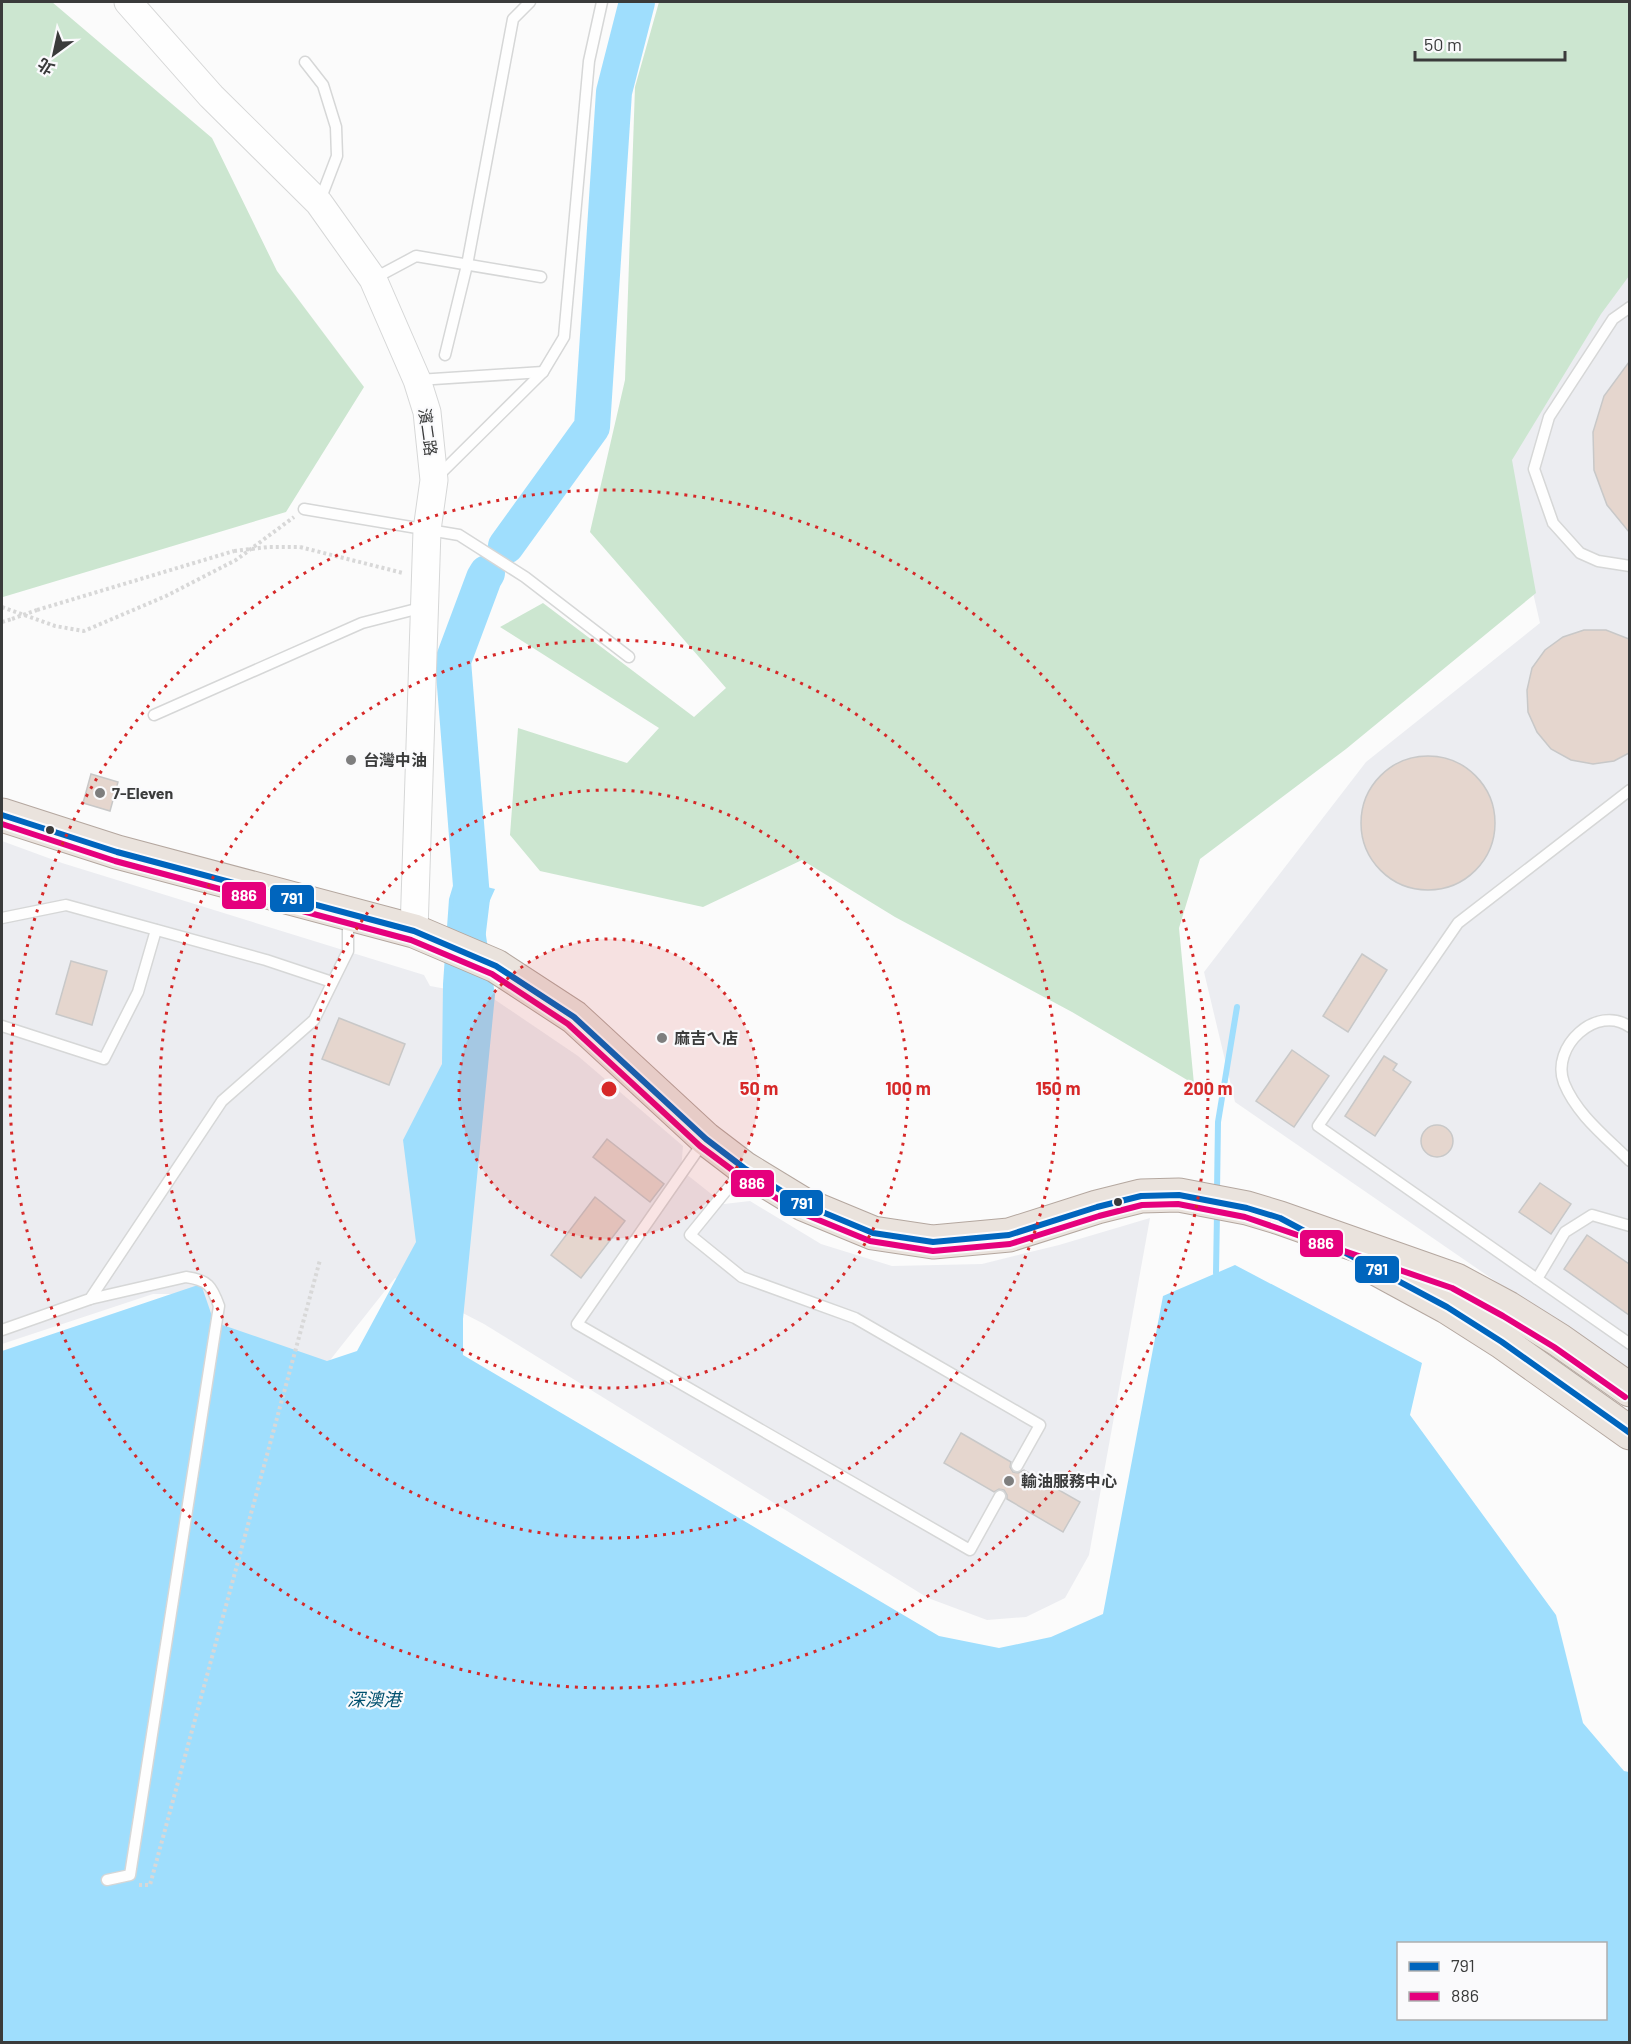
<svg xmlns="http://www.w3.org/2000/svg" width="1631" height="2044" viewBox="0 0 1631 2044" font-family="Barlow,'Noto Sans TC',sans-serif">
	<style>
		.built { fill: #ecedf1 }
		.green { fill: #cce6d0 }
		.water { fill: #9fdefd; fill-rule: evenodd }
		.lines { fill: none; stroke-linecap: round; stroke-linejoin: round }
		.stream { stroke: #9fdefd; stroke-width: 6 }
		.river { stroke: #9fdefd; stroke-width: 36 }
		.building { fill: #e5d6ce; stroke: #c8c8c8; stroke-width: 1.5 }
		.service-casing { stroke: #d6d7d7; stroke-width: 13 }
		.tertiary-casing { stroke: #d6d7d7; stroke-width: 29 }
		.primary-casing { stroke: #b4a79f; stroke-width: 35 }
		.path { stroke: #d8d8d8; stroke-width: 4; stroke-dasharray: 3 3; stroke-linecap: butt }
		.service { stroke: #fefefe; stroke-width: 10 }
		.tertiary { stroke: #fefefe; stroke-width: 27 }
		.primary { stroke: #eae3dd; stroke-width: 33 }
		.path-bridge { stroke: #d8d8d8; stroke-width: 4; stroke-dasharray: 3 3; stroke-linecap: butt }
		.bus-1-casing { stroke: #fafafc; stroke-width: 10 }
		.bus-2-casing { stroke: #fafafc; stroke-width: 10 }
		.bus-1 { stroke: #0065bd; stroke-width: 6 }
		.bus-2 { stroke: #e5007d; stroke-width: 6 }
		.ring { fill: none; stroke: #d62828; stroke-width: 3; stroke-dasharray: 3 6 }
		.poi-dot { fill: #7e7e7e; stroke: #fafafc; stroke-width: 2 }
		.bus-dot { fill: #3a3b3b; stroke: #fafafc; stroke-width: 2 }
		.labels { text-anchor: middle; stroke-width: 4.5; stroke-linejoin: round; paint-order: stroke }
		.street-label { font-size: 16px; fill: #3a3b3b; stroke: #fafafc }
		.poi-label { font-size: 16px; font-weight: bold; fill: #3a3b3b; stroke: #fafafc; text-anchor: start }
		.water-label { font-size: 18px; font-style: italic; fill: #02516f; stroke: #fafafc }
		.centre { fill: #d62828; stroke: #fafafc; stroke-width: 3 }
		.ring-label { font-size: 18px; text-anchor: middle; font-weight: bold; fill: #d62828; stroke: #fafafc; stroke-width: 4.5; stroke-linejoin: round; paint-order: stroke }
		.line-badge { stroke: #fafafc; stroke-width: 2 }
		.badge-label { font-size: 16px; text-anchor: middle; font-weight: bold; fill: #fff }
	</style>
	<rect width="100%" height="100%" fill="#fbfbfb"/>
	<g class="built">
		<path d="M1629,254V1373L1235,1102L1204,972L1366,762L1540,623L1501,455Z"/>
		<path d="M2,841L62,863L424,975L430,986L491,997L578,1056L683,1146L681,1170L724,1204L750,1201L821,1244L892,1266L982,1264L1059,1245L1150,1218L1089,1555L1065,1598L1026,1617L987,1620L928,1598L484,1324L395,1278L327,1364L212,1324L204,1294H153L2,1344Z"/>
	</g>
	<g class="green">
		<path d="M2,2H52L212,138L277,271L364,387L286,512L3,597Z"/>
		<path d="M659,2H1629V276L1601,314L1512,460L1536,593L1346,749L1200,859L1179,928L1194,1084L1072,1012L895,917L802,860L703,907L540,871L510,835L518,728L627,763L659,728L500,627L543,603L694,717L726,688L590,532L625,380L635,87Z"/>
	</g>
	<path class="water" d="M455,879L495,889L483,916L495,995L463,1319V1355L939,1636L999,1648L1051,1637L1103,1614L1163,1296L1235,1265L1422,1363L1410,1415L1556,1615L1583,1723L1624,1771L1629,1772V2042H2V1351L201,1284L214,1322L327,1361L357,1351L416,1242L403,1140L442,1064L443,984L449,899ZM1398,1944H1606V2018H1398Z"/>
	<g class="lines">
		<g class="stream">
			<path d="M1217,1191L1218,1122L1237,1007"/>
			<path d="M1216,1273L1217,1213"/>
		</g>
		<g class="river">
			<path d="M506,546L592,427L614,92L637,2"/>
			<path d="M468,931L472,898L453,661L484,578L487,573"/>
		</g>
	</g>
	<g class="building">
		<path d="M1629,362V532L1607,505L1594,470L1593,432L1604,396Z"/>
		<path d="M1584,630H1606L1629,639V753L1614,761L1593,764L1571,760L1551,749L1537,732L1528,712L1527,690L1532,668L1545,650L1563,637Z"/>
		<circle cx="1428" cy="823" r="67"/>
		<path d="M91,774L118,782L110,811L83,803Z"/>
		<path d="M1362,954L1387,970L1348,1032L1323,1016Z"/>
		<path d="M71,961L107,971L92,1025L56,1014Z"/>
		<path d="M339,1018L405,1044L389,1085L322,1059Z"/>
		<path d="M1292,1050L1329,1076L1294,1127L1256,1101Z"/>
		<path d="M1384,1056L1397,1064L1393,1070L1411,1082L1375,1136L1345,1116Z"/>
		<circle cx="1437" cy="1141" r="16"/>
		<path d="M607,1139L664,1184L650,1202L593,1157Z"/>
		<path d="M1540,1183L1571,1204L1551,1234L1519,1212Z"/>
		<path d="M595,1197L625,1221L581,1278L551,1255Z"/>
		<path d="M1587,1235L1629,1264V1315L1564,1269Z"/>
		<path d="M961,1433L1011,1462L1010,1467L1013,1472L1018,1473L1024,1470L1080,1502L1063,1532L1007,1499V1495L1004,1490L999,1489L994,1492L944,1463Z"/>
	</g>
	<g class="lines">
		<g class="service-casing">
			<g id="service">
				<path d="M305,62L323,85L336,127L337,156L319,203"/>
				<path d="M373,279L416,256L541,277"/>
				<path d="M1630,307L1613,319L1549,417L1534,469L1553,523L1580,553L1598,561L1630,566"/>
				<path d="M445,355L467,265L513,19L530,2"/>
				<path d="M418,380L543,372"/>
				<path d="M437,477L543,372L564,337L589,61L602,2"/>
				<path d="M304,509L459,535L525,577L629,657"/>
				<path d="M154,715L362,623L424,607"/>
				<path d="M1630,790L1458,923L1318,1126L1630,1344"/>
				<path d="M2,918L66,905L266,960L332,982"/>
				<path d="M2,1026L104,1059L138,992L156,930"/>
				<path d="M1630,1027C1597,1003 1550,1047 1564,1083C1577,1115 1606,1137 1630,1161"/>
				<path d="M704,1141L577,1324L970,1550L1000,1496"/>
				<path d="M742,1171L690,1235L742,1277L855,1318L1040,1425L1017,1466"/>
				<path d="M1537,1279L1565,1232L1592,1215L1630,1226"/>
				<path d="M90,1299L186,1277C208,1280 212,1286 219,1306L130,1875L107,1880"/>
				<path d="M2,1330L90,1299L222,1101L314,1020L348,951V916"/>
			</g>
		</g>
		<g class="tertiary-casing">
			<path id="tertiary" d="M128,2L211,96L319,203L373,279L417,380L427,412L434,480L427,530L414,931"/>
		</g>
		<g class="primary-casing">
			<g id="primary">
				<path d="M2,815L117,852L414,931L496,966L574,1017L706,1139L744,1168L803,1204L873,1233L933,1242L1009,1235L1097,1207L1141,1196L1179,1195L1247,1208L1280,1218L1456,1280L1508,1308L1559,1340L1630,1390"/>
				<path d="M1377,1269L1447,1307L1502,1342L1630,1433"/>
			</g>
		</g>
		<g class="path">
			<path d="M300,547L403,573"/>
			<path d="M2,607L55,626L84,631L166,596L236,560L294,517"/>
			<path d="M37,610L234,551"/>
			<path d="M2,622L12,619"/>
			<path d="M139,1885H150L320,1260"/>
		</g>
		<use href="#service" class="service"/>
		<use href="#tertiary" class="tertiary"/>
		<use href="#primary" class="primary"/>
		<g class="path-bridge">
			<path d="M234,551L268,547H300"/>
			<path d="M12,619L37,610"/>
		</g>
		<g class="bus-1-casing">
			<path id="bus-1" d="M2,815L117,852L414,931L496,966L574,1017L706,1139L744,1168L803,1204L873,1233L933,1242L1009,1235L1097,1207L1141,1196L1179,1195L1247,1208L1280,1218L1447,1307L1502,1342L1630,1433"/>
		</g>
		<g class="bus-2-casing">
			<path id="bus-2" d="M2,824L115,861L411,940L492,974L568,1024L700,1146L739,1175L799,1212L870,1241L933,1251L1010,1244L1099,1216L1142,1205L1178,1204L1245,1217L1452,1288L1503,1316L1554,1347L1625,1397"/>
		</g>
		<use href="#bus-1" class="bus-1"/>
		<use href="#bus-2" class="bus-2"/>
	</g>
	<circle cx="609" cy="1089" r="150" fill="#d62828" fill-opacity=".12"/>
	<g class="ring">
		<circle cx="609" cy="1089" r="150"/>
		<circle cx="609" cy="1089" r="299"/>
		<circle cx="609" cy="1089" r="449"/>
		<circle cx="609" cy="1089" r="599"/>
	</g>
	<g class="poi-dot">
		<circle cx="351" cy="760" r="6"/>
		<circle cx="100" cy="793" r="6"/>
		<circle cx="662" cy="1038" r="6"/>
		<circle cx="1009" cy="1481" r="6"/>
	</g>
	<g class="bus-dot">
		<circle cx="50" cy="830" r="5"/>
		<circle cx="1118" cy="1202" r="5"/>
	</g>
	<g class="labels">
		<g class="street-label">
			<text transform="translate(428 432) rotate(82)" y="6">濱二路</text>
		</g>
		<g class="poi-label">
			<text x="363" y="766">台灣中油</text>
			<text x="112" y="799">7-Eleven</text>
			<text x="674" y="1044">麻吉ㄟ店</text>
			<text x="1021" y="1487">輸油服務中心</text>
		</g>
		<g class="water-label">
			<text x="374" y="1706">深澳港</text>
		</g>
	</g>
	<circle cx="609" cy="1089" r="9" class="centre"/>
	<g class="ring-label">
		<text x="759" y="1095">50 m</text>
		<text x="908" y="1095">100 m</text>
		<text x="1058" y="1095">150 m</text>
		<text x="1208" y="1095">200 m</text>
	</g>
	<g class="line-badge">
		<rect x="221" y="881" width="46" height="29" rx="6" fill="#e5007d"/>
		<rect x="269" y="884" width="46" height="29" rx="6" fill="#0065bd"/>
		<rect x="730" y="1169" width="45" height="29" rx="6" fill="#e5007d"/>
		<rect x="779" y="1189" width="45" height="28" rx="6" fill="#0065bd"/>
		<rect x="1299" y="1229" width="45" height="29" rx="6" fill="#e5007d"/>
		<rect x="1354" y="1255" width="46" height="29" rx="6" fill="#0065bd"/>
	</g>
	<g class="badge-label">
		<text x="244" y="901">886</text>
		<text x="292" y="904">791</text>
		<text x="752" y="1189">886</text>
		<text x="802" y="1209">791</text>
		<text x="1321" y="1249">886</text>
		<text x="1377" y="1275">791</text>
	</g>
	<rect width="1631" height="2044" fill="none" stroke="#3a3b3b" stroke-width="6"/>
	<rect x="1397" y="1942" width="210" height="78" fill="#fafafc" stroke="#adaeaf" stroke-width="1.5"/>
	<rect x="1409" y="1962" width="30" height="9" fill="#0065bd" stroke="#adaeaf" stroke-width="1.5"/>
	<text x="1451" y="1972" font-size="18" fill="#3a3b3b">791</text>
	<rect x="1409" y="1992" width="30" height="9" fill="#e5007d" stroke="#adaeaf" stroke-width="1.5"/>
	<text x="1451" y="2002" font-size="18" fill="#3a3b3b">886</text>
	<g transform="translate(54 54) rotate(213)" stroke="#fafafc" stroke-width="4.5" paint-order="stroke">
	<path d="M0-4.5L10 22L0 15L-10 22Z" fill="#3a3b3b"/>
	<text y="-9" font-size="16" font-weight="bold" text-anchor="middle" fill="#3a3b3b">北</text>
	</g>
	<path d="M1415 51v9h150v-9" fill="none" stroke="#3a3b3b" stroke-width="3"/>
	<text x="1424" y="51" font-size="18" fill="#3a3b3b" stroke="#fafafc" stroke-width="4.5" paint-order="stroke">50 m</text>
</svg>
